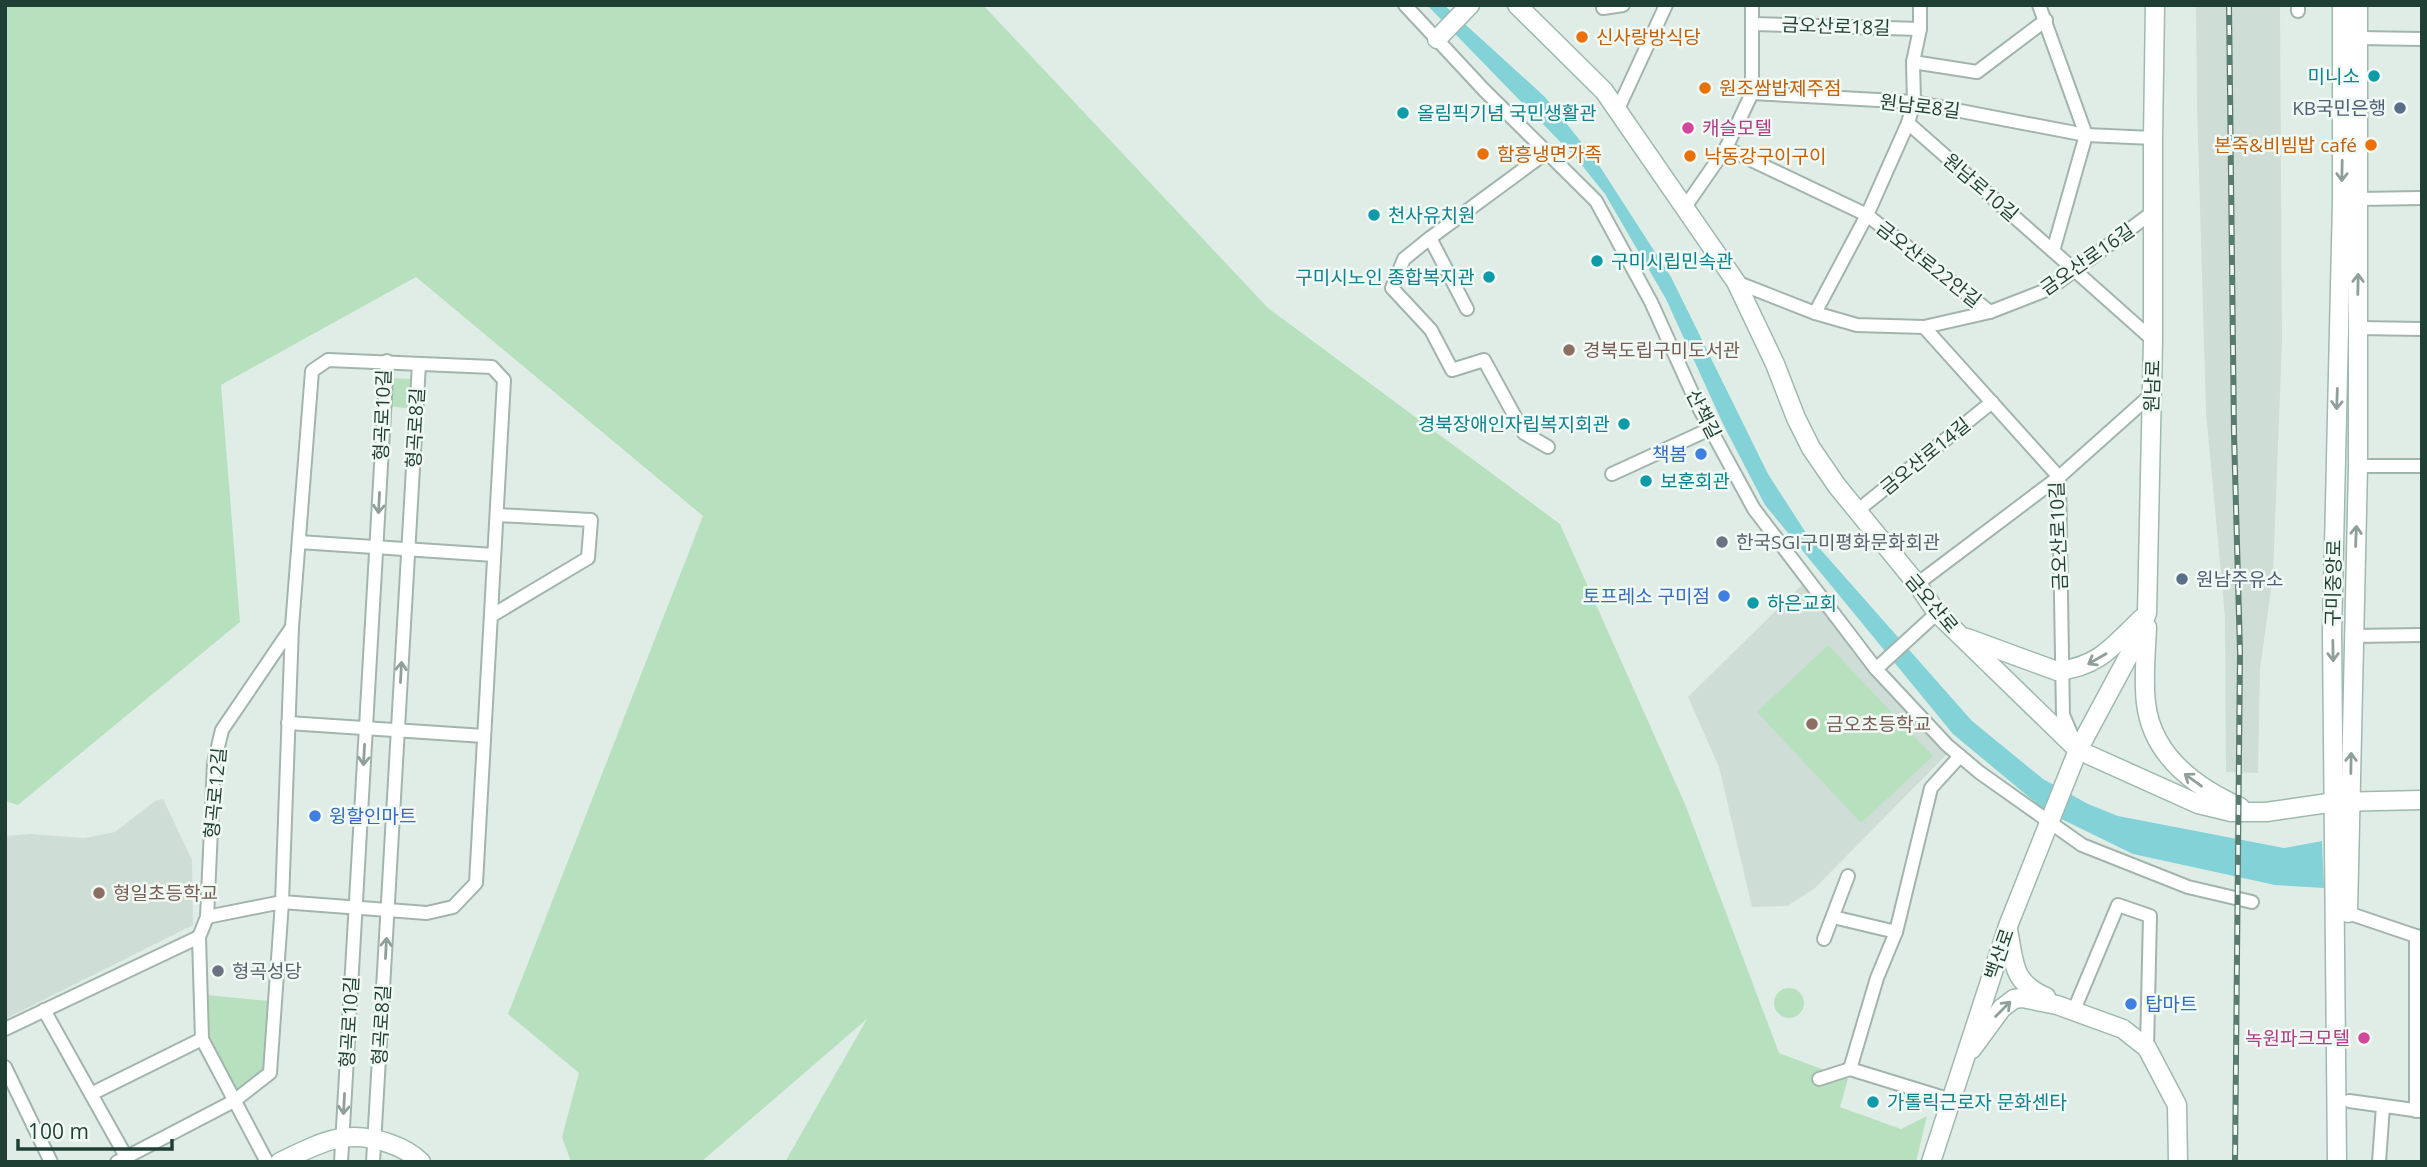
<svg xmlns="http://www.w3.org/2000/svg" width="2427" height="1167" viewBox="0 0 2427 1167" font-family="'Open Sans','Noto Sans KR',sans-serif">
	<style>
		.built { fill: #ceddd5 }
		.green { fill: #b7e1be }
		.water { fill: #82d2d8 }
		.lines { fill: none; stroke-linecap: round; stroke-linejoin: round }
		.street-casing { stroke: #a2b5ad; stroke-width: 16 }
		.secondary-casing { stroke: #9dbaad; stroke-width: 21 }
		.street { stroke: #fff; stroke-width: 12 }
		.secondary { stroke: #fff; stroke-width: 18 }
		.rail-casing { stroke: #597b6f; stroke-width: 6 }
		.rail { stroke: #f1f9f4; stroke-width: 3.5; stroke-dasharray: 10; stroke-linecap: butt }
		.oneway { stroke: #8f9f9a }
		.food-dot { fill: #e8710a; stroke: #f1f9f4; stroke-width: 2.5 }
		.culture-dot { fill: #0f9aa8; stroke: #f1f9f4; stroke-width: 2.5 }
		.service-dot { fill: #5c6f8a; stroke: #f1f9f4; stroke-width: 2.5 }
		.hotel-dot { fill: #d1479c; stroke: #f1f9f4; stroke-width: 2.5 }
		.education-dot { fill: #8d6e63; stroke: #f1f9f4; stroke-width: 2.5 }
		.shop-dot { fill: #3f7fe0; stroke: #f1f9f4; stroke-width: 2.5 }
		.worship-dot { fill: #6b7280; stroke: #f1f9f4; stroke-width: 2.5 }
		.labels { text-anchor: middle; stroke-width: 5; stroke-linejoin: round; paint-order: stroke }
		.street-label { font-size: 19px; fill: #1f3f34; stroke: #f1f9f4 }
		.food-label { font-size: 19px; fill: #c56008; stroke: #f1f9f4; text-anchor: start }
		.culture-label { font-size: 19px; fill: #0d838f; stroke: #f1f9f4; text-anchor: start }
		.service-label { font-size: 19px; fill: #4e5e75; stroke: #f1f9f4; text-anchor: end }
		.hotel-label { font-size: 19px; fill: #b23c85; stroke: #f1f9f4; text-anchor: start }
		.education-label { font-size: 19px; fill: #785e54; stroke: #f1f9f4; text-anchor: start }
		.shop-label { font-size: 19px; fill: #366cbe; stroke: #f1f9f4; text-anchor: end }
		.worship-label { font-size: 19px; fill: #5b616d; stroke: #f1f9f4; text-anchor: start }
	</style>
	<rect width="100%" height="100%" fill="#e0ede6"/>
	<g class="built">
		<path d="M2196,5H2280L2282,342L2273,575L2260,669L2258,773L2226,772L2225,616L2206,412L2197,106Z"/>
		<path d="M1804,583L1950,751L1814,889L1787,906L1752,907L1719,767L1688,697Z"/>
		<path d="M163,799L192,860L193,925L5,1019V836L31,834L84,838L115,832L155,801Z"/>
	</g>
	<g class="green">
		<path d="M5,5H983L1268,308L1560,524L1685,804L1779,1053L1848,1079L1840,1107L1901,1129L1927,1116L1916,1162H785L867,1019L701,1162H571L562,1137L579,1073L508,1014L703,516L416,277L221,385L240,622L18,805L5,801Z"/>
		<path d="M389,378L415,379V409L386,406Z"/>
		<path d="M1828,645L1933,756L1861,823L1757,712Z"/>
		<circle cx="1789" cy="1003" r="15"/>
		<path d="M207,995L269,1001L267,1072L233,1093L205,1038Z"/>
	</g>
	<path class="water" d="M1427,5H1444L1545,97L1595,159L1671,277L1768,474L1806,533L1972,721L2043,779L2088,804L2118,816L2284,848L2322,841L2324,888L2275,885L2133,854L2047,812L1953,734L1765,505L1724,426L1666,299L1605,194L1576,158Z"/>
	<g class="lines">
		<g class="street-casing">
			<g id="street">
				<path d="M1405,5L1484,90L1596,201L1651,302L1699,408L1754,509L1876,669L1947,745L1979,772L2082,845L2188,887L2252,902"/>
				<path d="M2039,5L2086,135L2053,251L2153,340"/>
				<path d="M2298,5V11"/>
				<path d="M1603,8L1623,5"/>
				<path d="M1753,24L1920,29"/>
				<path d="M2358,38L2422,39"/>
				<path d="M1913,62L1977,72L2046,20"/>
				<path d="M1752,93L1914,102L2086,135L2153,138"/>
				<path d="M1618,109L1666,5"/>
				<path d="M1908,123L2053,251"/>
				<path d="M1726,148L1867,215L1990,312"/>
				<path d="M1547,152L1430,238L1404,259L1392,288L1431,330L1452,370L1484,360L1524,433L1548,447"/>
				<path d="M2359,199L2422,198"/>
				<path d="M1685,207L1726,148L1752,93V5"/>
				<path d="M1430,238L1467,309"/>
				<path d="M1736,282L1815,313L1857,325L1924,327L1990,312L2049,289L2153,212"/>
				<path d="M1815,313L1867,215L1908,123L1914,102L1913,62L1920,29V5"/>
				<path d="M1924,327L2059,477L2063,715L2076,745"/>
				<path d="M2358,328L2422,329"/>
				<path d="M2358,466H2422"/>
				<path d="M1612,474L1710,429"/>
				<path d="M1857,511L1992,402"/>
				<path d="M299,542L494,555"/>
				<path d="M1917,584L2059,477L2152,394"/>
				<path d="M491,616L588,558L591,520L497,515"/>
				<path d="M2353,636L2422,635"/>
				<path d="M1876,669L1937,613"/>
				<path d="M288,723L484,736"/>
				<path d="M2348,913L2422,938"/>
				<path d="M1833,917L1896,932"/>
				<path d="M1824,939L1848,876"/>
				<path d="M44,1010L129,1162"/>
				<path d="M2074,1010L2118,905L2150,916L2147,1048"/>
				<path d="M5,1029L199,937"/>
				<path d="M5,1067L51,1162"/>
				<path d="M1850,1069L1877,978L1896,932L1931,788L1960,756"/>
				<path d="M1819,1079L1850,1069L1951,1100"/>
				<path d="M91,1094L202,1039"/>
				<path d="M2349,1101L2421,1111"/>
				<path d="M2416,1111V936"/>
				<path d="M117,1162L234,1101L270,1073L282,902L292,627L312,371L328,360L492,367L504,380L476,883L453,907L427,913L282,902L207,917"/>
				<path d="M267,1162L202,1039L199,937L207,917L214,763L222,730L292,627"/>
				<path d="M341,1162L387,361"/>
				<path d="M373,1162L419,364"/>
				<path d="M2379,1162L2383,1106"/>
			</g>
		</g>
		<g class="secondary-casing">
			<g id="secondary">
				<path d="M1517,5L1604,91L1736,282L1775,364L1796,418L1811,448L1837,486L1917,584L1937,613L2078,750L2198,804L2231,812H2266L2335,802L2422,800"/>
				<path d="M1437,39L1470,5"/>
				<path d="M2147,627C2146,652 2143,678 2146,703C2152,756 2195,787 2240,807"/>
				<path d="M1967,638L2057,671C2099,667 2114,645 2142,618"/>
				<path d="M2348,913L2358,466V5"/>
				<path d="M2008,930C2015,963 2011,982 2046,997"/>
				<path d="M1972,1049L2002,1008L2014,999L2022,998L2057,1005L2123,1029L2147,1048L2177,1105L2178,1162"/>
				<path d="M280,1162C320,1143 345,1128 388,1143C400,1147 413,1154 421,1162"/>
				<path d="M1931,1162L2008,926L2078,750L2135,644L2147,613L2153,340V138L2155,5"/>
				<path d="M2337,1162L2332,633L2342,200V5"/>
			</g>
		</g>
		<use href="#street" class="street"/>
		<use href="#secondary" class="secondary"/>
		<g class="rail-casing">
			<path id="rail" d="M2229,5L2234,434L2240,652L2235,1162"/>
		</g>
		<use href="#rail" class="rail"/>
	</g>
	<defs><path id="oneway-shaft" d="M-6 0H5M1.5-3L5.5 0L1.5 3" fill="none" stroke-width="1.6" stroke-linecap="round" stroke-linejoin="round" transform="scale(1.75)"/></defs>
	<g class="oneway">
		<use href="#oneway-shaft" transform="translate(2342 171) rotate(91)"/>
		<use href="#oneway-shaft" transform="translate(2358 284) rotate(-89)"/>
		<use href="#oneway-shaft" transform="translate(2337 399) rotate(92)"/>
		<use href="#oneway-shaft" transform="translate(379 503) rotate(93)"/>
		<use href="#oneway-shaft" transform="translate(2356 536) rotate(-88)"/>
		<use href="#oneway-shaft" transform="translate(2333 651) rotate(89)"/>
		<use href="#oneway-shaft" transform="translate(2097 659) rotate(150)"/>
		<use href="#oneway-shaft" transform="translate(401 672) rotate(-87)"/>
		<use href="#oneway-shaft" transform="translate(364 755) rotate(93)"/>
		<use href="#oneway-shaft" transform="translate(2351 763) rotate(-89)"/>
		<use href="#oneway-shaft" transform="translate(2193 780) rotate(-144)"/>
		<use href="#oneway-shaft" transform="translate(386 948) rotate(-87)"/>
		<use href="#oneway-shaft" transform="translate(2003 1009) rotate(-45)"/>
		<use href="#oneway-shaft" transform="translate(344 1104) rotate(93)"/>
	</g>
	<g class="food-dot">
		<circle cx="1582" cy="37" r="7"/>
		<circle cx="1705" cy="88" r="7"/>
		<circle cx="2371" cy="145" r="7"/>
		<circle cx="1483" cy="154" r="7"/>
		<circle cx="1690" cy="156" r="7"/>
	</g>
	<g class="culture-dot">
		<circle cx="2374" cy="76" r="7"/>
		<circle cx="1403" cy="113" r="7"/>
		<circle cx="1374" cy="215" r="7"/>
		<circle cx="1597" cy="261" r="7"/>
		<circle cx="1489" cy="277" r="7"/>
		<circle cx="1624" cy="424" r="7"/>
		<circle cx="1646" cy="481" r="7"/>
		<circle cx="1753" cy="603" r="7"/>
		<circle cx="1873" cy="1102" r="7"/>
	</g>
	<g class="service-dot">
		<circle cx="2400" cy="108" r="7"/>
		<circle cx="2182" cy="579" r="7"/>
	</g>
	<g class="hotel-dot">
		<circle cx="1688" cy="128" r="7"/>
		<circle cx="2364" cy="1038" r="7"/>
	</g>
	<g class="education-dot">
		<circle cx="1569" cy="350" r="7"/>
		<circle cx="1812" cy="724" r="7"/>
		<circle cx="99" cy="893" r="7"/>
	</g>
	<g class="shop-dot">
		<circle cx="1701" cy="454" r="7"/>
		<circle cx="1724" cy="596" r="7"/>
		<circle cx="315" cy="816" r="7"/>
		<circle cx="2131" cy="1004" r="7"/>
	</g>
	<g class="worship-dot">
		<circle cx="1722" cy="542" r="7"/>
		<circle cx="218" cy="971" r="7"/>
	</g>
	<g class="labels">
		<g class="street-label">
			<text transform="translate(1836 26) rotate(2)" y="7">금오산로18길</text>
			<text transform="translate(1920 106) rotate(7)" y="7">원남로8길</text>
			<text transform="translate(1981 187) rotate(41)" y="7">원남로10길</text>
			<text transform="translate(2087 259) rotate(-35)" y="7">금오산로16길</text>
			<text transform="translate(1929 264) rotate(38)" y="7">금오산로22안길</text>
			<text transform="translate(2152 386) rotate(-88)" y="7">원남로</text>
			<text transform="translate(1704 414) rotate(63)" y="7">산책길</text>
			<text transform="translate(382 415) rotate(-88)" y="7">형곡로10길</text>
			<text transform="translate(415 428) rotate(-87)" y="7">형곡로8길</text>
			<text transform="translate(1925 456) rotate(-39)" y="7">금오산로14길</text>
			<text transform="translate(2058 536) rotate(-92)" y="7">금오산로10길</text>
			<text transform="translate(2333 583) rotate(-89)" y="7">구미중앙로</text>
			<text transform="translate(1932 603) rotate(50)" y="7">금오산로</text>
			<text transform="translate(215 793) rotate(-85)" y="7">형곡로12길</text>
			<text transform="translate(1999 954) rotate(-71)" y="7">백산로</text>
			<text transform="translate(349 1022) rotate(-87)" y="7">형곡로10길</text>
			<text transform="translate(381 1025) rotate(-87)" y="7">형곡로8길</text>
		</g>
		<g class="food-label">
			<text x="1596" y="44">신사랑방식당</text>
			<text x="1719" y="95">원조쌈밥제주점</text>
			<text x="2357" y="152" text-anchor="end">본죽&amp;비빔밥 café</text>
			<text x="1497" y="161">함흥냉면가족</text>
			<text x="1704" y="163">낙동강구이구이</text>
		</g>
		<g class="culture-label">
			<text x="2360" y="83" text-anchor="end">미니소</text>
			<text x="1417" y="120">올림픽기념 국민생활관</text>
			<text x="1388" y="222">천사유치원</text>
			<text x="1611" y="268">구미시립민속관</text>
			<text x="1475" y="284" text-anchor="end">구미시노인 종합복지관</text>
			<text x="1610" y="431" text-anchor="end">경북장애인자립복지회관</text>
			<text x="1660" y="488">보훈회관</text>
			<text x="1767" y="610">하은교회</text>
			<text x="1887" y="1109">가톨릭근로자 문화센타</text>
		</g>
		<g class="service-label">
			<text x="2386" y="115">KB국민은행</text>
			<text x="2196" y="586" text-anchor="start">원남주유소</text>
		</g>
		<g class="hotel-label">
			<text x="1702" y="135">캐슬모텔</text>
			<text x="2350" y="1045" text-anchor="end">녹원파크모텔</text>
		</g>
		<g class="education-label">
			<text x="1583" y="357">경북도립구미도서관</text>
			<text x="1826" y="731">금오초등학교</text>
			<text x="113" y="900">형일초등학교</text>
		</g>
		<g class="shop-label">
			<text x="1687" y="461">책봄</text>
			<text x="1710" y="603">토프레소 구미점</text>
			<text x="329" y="823" text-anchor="start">윙할인마트</text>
			<text x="2145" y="1011" text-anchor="start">탑마트</text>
		</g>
		<g class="worship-label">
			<text x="1736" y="549">한국SGI구미평화문화회관</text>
			<text x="232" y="978">형곡성당</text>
		</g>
	</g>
	<rect width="2427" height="1167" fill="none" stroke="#1f3f34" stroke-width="14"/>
	<path d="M18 1139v10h154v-10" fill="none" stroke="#1f3f34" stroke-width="3.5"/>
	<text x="28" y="1139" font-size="21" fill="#1f3f34" stroke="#f1f9f4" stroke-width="5" paint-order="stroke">100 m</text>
</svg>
